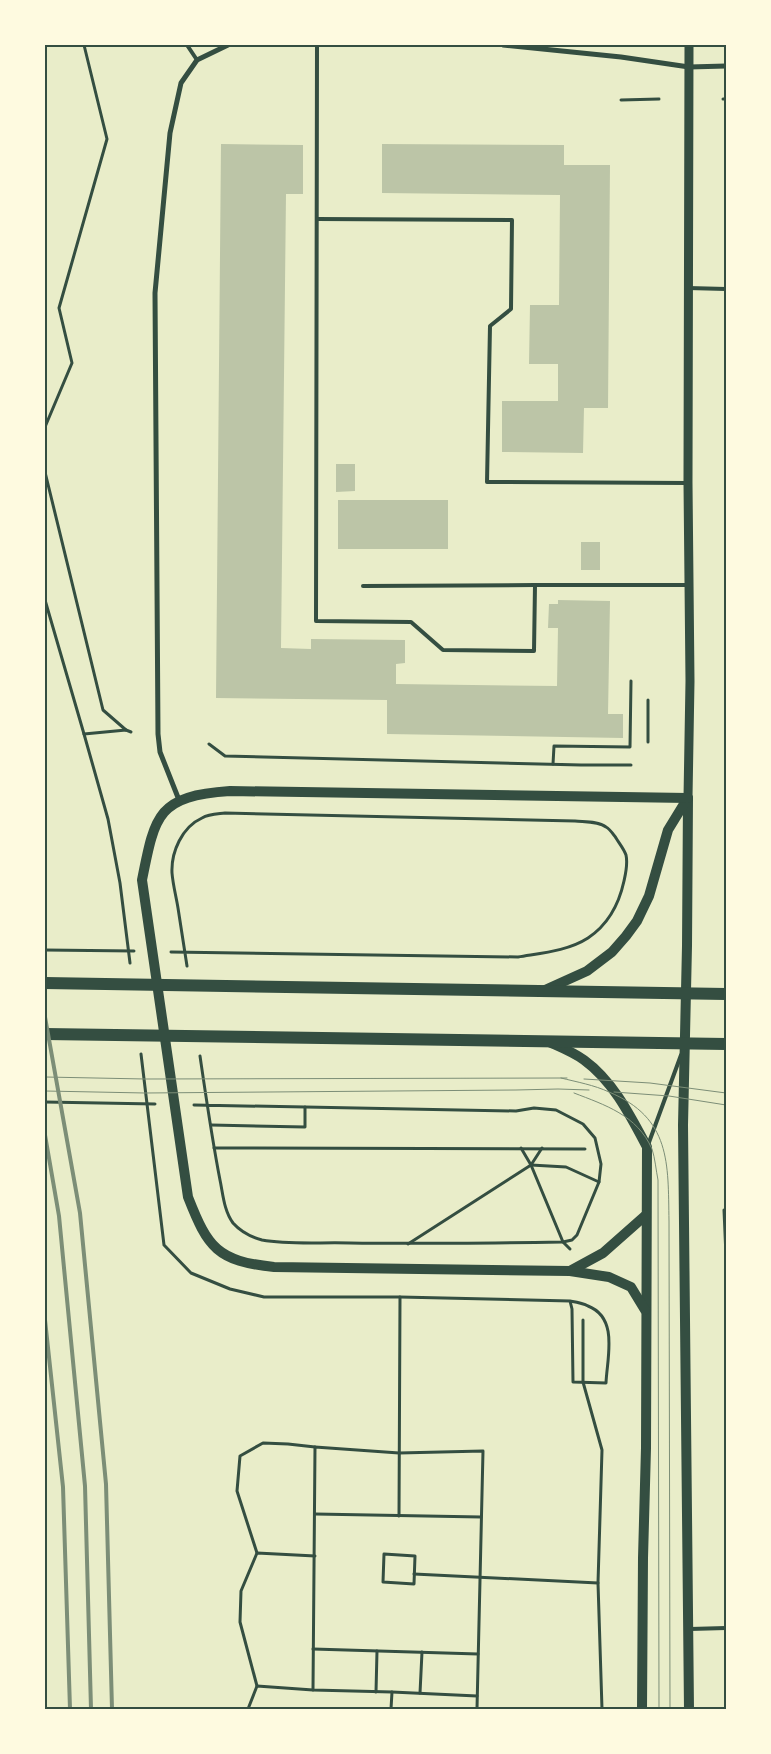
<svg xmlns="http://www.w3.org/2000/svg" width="771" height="1754" viewBox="0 0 771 1754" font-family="Commissioner,sans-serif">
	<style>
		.building { fill: #bcc5a7 }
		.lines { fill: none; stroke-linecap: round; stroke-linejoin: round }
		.path { stroke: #344e41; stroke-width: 3 }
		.service { stroke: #344e41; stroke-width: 4 }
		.minor { stroke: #344e41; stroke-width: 5 }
		.tertiary { stroke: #344e41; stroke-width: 9 }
		.secondary { stroke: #344e41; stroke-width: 10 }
		.primary { stroke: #344e41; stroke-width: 12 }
		.tram { stroke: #7c8e77; stroke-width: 1 }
		.rail { stroke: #7c8e77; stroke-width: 4 }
		.neatline { fill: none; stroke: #344e41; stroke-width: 2 }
	</style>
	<rect width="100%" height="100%" fill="#e9edc9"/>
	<g class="building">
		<path d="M221,144L303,145V194H286L281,648L311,649V639L405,640V663L396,664V684L557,686L558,628H548L549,604H558V600L610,601L608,714H623V738L387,734V700L216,698Z"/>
		<path d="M382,144L564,145V165H610L608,408H584L583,453L502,452V401H558V364H529L530,305H559L560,195L382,193Z"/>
		<path d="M336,464H355V491L336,492Z"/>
		<rect x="338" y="500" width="110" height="49"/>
		<rect x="581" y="542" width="19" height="28"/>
	</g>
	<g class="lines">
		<g class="path">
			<path d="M723,99H726"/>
			<path d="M621,100L659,99"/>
			<path d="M45,427L72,363L59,308L107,139L84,45"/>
			<path d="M45,472L103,710L126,730"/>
			<path d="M45,600L84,734L126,730L131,732"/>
			<path d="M648,700V742"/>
			<path d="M84,734L108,819L120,883L130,963"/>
			<path d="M209,744L225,756L581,765H631"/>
			<path d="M553,764L554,746L630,747L631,681"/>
			<path d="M45,950L134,951"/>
			<path d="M171,952L518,957C541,953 568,951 588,938C609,924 619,904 624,881C626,872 628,864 626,855C624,849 619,843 616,838C613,834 610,829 606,827C598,821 585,822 575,821L225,813C218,814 209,814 202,818C182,827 171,852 172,873C173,885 176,896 178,908C181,927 184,946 187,966"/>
			<path d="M141,1054L164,1245L191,1273L230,1289L264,1297H400L570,1301C576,1302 583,1303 588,1306C619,1318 607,1358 606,1383L573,1382L572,1309L570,1301"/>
			<path d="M45,1102L155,1104"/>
			<path d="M194,1105L516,1111L534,1108L556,1110L583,1124L595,1138L601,1164L599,1182L577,1235L572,1240L563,1242C492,1243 421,1244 350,1243C321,1242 290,1245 262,1240C251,1237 241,1232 233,1223C224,1211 223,1194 220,1180C212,1139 206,1097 200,1056"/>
			<path d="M211,1125L305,1127V1107"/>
			<path d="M214,1148L585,1149"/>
			<path d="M521,1148L531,1165L563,1242L570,1249"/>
			<path d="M531,1165L566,1167L599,1182"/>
			<path d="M724,1210L726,1256"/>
			<path d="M408,1244L531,1165L542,1148"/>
			<path d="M583,1320V1382L602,1450L598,1583L602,1709"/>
			<path d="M315,1514L481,1517"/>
			<path d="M399,1516L400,1297"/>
			<path d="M257,1553L237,1491L240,1456L263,1443L288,1444L315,1447"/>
			<path d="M384,1554L415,1556L414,1584L383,1582Z"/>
			<path d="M414,1574L598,1583"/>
			<path d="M313,1649L478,1654"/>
			<path d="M257,1686L240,1622L241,1591L257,1553L315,1556"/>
			<path d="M313,1690L315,1447L399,1453L483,1451L477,1709"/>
			<path d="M376,1692L377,1651"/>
			<path d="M392,1692L477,1696"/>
			<path d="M420,1693L422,1652"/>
			<path d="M248,1709L257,1686L313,1690L392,1692L391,1709"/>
		</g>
		<g class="service">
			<path d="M187,45L197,60"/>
			<path d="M317,45L316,621L411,622L443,650L534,651L535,585H688"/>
			<path d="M317,219L512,220L511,309L490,326L487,482L688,483"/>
			<path d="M688,288L726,289"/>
			<path d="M363,586L535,585"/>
			<path d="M648,1145L681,1055"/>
			<path d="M690,1629L726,1628"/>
		</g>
		<g class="minor">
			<path d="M503,45L621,57L689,67L726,66"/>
			<path d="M179,800L160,752L158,734L155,293L170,133L181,83L197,60L228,45"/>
		</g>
		<path class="tertiary" d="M688,798L690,681L688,483L689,45"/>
		<g class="secondary">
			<path d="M688,798L687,946L683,1125L689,1709"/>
			<path d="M545,990L587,971L612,952L626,936L637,921L649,896L668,830L687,799"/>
			<path d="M549,1042C560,1047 573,1052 584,1060C613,1081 630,1115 647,1147L646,1448L643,1558L642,1709"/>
			<path d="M570,1271L603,1253L646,1215"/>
			<path d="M645,1310L631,1287L609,1277L570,1271L274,1267C217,1261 208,1248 188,1197L142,880C155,814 158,796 230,791L688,798"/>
		</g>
		<g class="primary">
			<path d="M45,983L726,994"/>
			<path d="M45,1034L726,1044"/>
		</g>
		<g class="tram">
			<path d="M45,1077L145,1079L567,1078"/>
			<path d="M561,1078C577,1082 594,1085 609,1092C671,1118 668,1163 669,1221L670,1709"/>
			<path d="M584,1079L650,1083L726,1093"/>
			<path d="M45,1091L145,1093L516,1090L558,1089L589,1090"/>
			<path d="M614,1092L669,1096L726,1105"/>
			<path d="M574,1093C605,1105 637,1115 652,1149C655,1158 656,1170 658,1180L659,1709"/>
		</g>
		<g class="rail">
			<path d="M45,1017L80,1213L106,1484L112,1709"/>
			<path d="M45,1135L59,1216L85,1486L91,1709"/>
			<path d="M45,1320L63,1487L70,1709"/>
		</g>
	</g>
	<rect width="771" height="1754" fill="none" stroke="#fefae0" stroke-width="92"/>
	<rect x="46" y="46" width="679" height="1662" class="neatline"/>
</svg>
